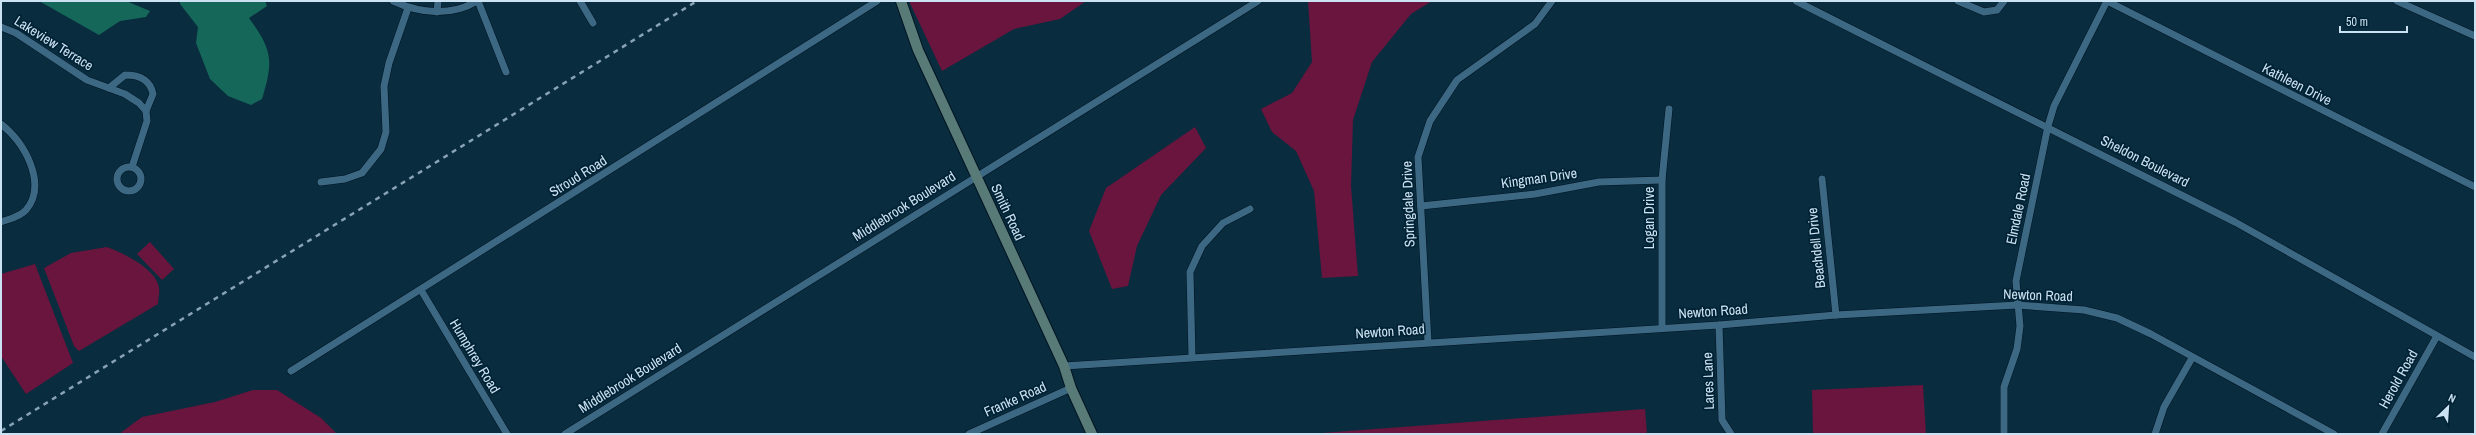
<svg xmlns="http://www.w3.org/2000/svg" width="2476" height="435" viewBox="0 0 2476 435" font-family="'Archivo Narrow',sans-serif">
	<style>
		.green { fill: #69153d }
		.water { fill: #156859 }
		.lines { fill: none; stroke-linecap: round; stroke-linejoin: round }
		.street-casing { stroke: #001421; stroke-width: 8 }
		.secondary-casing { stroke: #001421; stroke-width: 12 }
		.street { stroke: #3c6883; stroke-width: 7 }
		.secondary { stroke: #597b78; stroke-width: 10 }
		.rail { stroke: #88a3b4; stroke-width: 2.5; stroke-dasharray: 5 5; stroke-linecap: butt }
		.labels { text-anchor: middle; stroke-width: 3.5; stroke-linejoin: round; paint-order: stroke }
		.street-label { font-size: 14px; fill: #cbe2f2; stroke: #002235 }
	</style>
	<rect width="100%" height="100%" fill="#092c3f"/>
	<g class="green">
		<path d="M909,1H1086L1060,19L1014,29L942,71Z"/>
		<path d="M1308,1H1432L1411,14L1372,62L1353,120L1351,186L1358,276L1322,278L1314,191L1296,151L1272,132L1261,109L1292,93L1312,62Z"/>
		<path d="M1195,127L1206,148L1161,195L1137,246L1128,286L1112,289L1089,231L1106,188Z"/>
		<path d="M150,242L174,269L162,280L137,254Z"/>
		<path d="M107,247C123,253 157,269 159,288C160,293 158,299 158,304L79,351L74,346L44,268L71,253Z"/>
		<path d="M35,264L73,363L26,394L1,356V274Z"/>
		<path d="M1923,385L1926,434H1813L1812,390Z"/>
		<path d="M253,390H277L321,418L337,434H119L142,417L215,402Z"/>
		<path d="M1645,409L1647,434H1308Z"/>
	</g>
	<g class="water">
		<path d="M39,1H126L150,11L146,17L120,21L99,35Z"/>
		<path d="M180,1H265L267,6L249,18C272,50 274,60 262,99L251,105L228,96L210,79L196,43L198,27L180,4Z"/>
	</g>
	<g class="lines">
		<g class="street-casing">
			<g id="street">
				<path d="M393,1C419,13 451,17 477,1"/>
				<path d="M478,1L506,72"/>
				<path d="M580,1L593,23"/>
				<path d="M1796,1L2235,222L2475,357"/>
				<path d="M1958,1L1984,12L1997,10L2004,1"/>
				<path d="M2107,1L2475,187"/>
				<path d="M2397,1L2475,36"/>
				<path d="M437,12L438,1"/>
				<path d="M1,27L16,33L87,80L125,94L139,103L146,111L147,121L132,167"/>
				<path d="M109,88L125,75C139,75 150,79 153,94L146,111"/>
				<path d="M1,124C24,141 48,184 26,210C20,217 9,219 1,222"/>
				<circle cx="129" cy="179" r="12"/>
				<path d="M1822,179L1836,315"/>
				<path d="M321,182L345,179L362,173L381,149L386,132L384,86L389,63L408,8"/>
				<path d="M1421,206L1535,194L1599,182L1662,180"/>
				<path d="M421,290L507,434"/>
				<path d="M1719,325L1722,420L1731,434"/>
				<path d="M1662,328V180L1669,109"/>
				<path d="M1428,342L1418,157L1430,121L1457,80L1535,24L1552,1"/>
				<path d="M1192,357L1190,272L1202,246L1223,223L1250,209"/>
				<path d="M1064,366L1719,325L1836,315L2017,305L2084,310L2117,318L2151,334L2334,434"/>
				<path d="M291,371L877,1"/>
				<path d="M565,434L1258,1"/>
				<path d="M969,434L1071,388"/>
				<path d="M2004,434V387L2017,349L2020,326L2016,281L2048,126L2054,106L2107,1"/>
				<path d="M2155,434L2164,407L2192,358"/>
				<path d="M2382,434L2437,336"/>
			</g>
		</g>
		<g class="secondary-casing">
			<path id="secondary" d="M901,1L918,50L1064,366L1071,388L1092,434"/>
		</g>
		<use href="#street" class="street"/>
		<use href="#secondary" class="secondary"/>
		<path class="rail" d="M1,431L697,1"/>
	</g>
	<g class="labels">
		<g class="street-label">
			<text transform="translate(54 43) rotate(32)" y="5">Lakeview Terrace</text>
			<text transform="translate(2297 84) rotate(27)" y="5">Kathleen Drive</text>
			<text transform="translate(2145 161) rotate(27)" y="5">Sheldon Boulevard</text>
			<text transform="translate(578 176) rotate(-32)" y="5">Stroud Road</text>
			<text transform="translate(1539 178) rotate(-8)" y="5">Kingman Drive</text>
			<text transform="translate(1408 204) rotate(-92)" y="5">Springdale Drive</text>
			<text transform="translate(904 206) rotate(-32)" y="5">Middlebrook Boulevard</text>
			<text transform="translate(2018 209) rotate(-78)" y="5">Elmdale Road</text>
			<text transform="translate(1008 212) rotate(65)" y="5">Smith Road</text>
			<text transform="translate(1649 218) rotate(-90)" y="5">Logan Drive</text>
			<text transform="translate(1816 248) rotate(-96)" y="5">Beachdell Drive</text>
			<text transform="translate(2038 295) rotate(2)" y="5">Newton Road</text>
			<text transform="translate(1713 311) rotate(-4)" y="5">Newton Road</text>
			<text transform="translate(1390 331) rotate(-4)" y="5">Newton Road</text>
			<text transform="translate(475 356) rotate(59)" y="5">Humphrey Road</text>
			<text transform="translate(630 378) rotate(-32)" y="5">Middlebrook Boulevard</text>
			<text transform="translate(2398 379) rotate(-61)" y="5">Herold Road</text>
			<text transform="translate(1708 381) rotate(-92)" y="5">Lares Lane</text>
			<text transform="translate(1015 399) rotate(-24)" y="5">Franke Road</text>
		</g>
	</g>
	<rect width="2476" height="435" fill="none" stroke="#cbe2f2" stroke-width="4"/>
	<g transform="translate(2448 407) rotate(25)" stroke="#002235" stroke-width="3" paint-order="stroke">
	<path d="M0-3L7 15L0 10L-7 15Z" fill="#cbe2f2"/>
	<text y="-6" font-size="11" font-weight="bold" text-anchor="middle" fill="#cbe2f2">N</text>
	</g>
	<path d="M2340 26v6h67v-6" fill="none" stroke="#cbe2f2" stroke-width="2"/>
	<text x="2346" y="26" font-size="12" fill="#cbe2f2" stroke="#002235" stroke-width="3" paint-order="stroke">50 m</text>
</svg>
